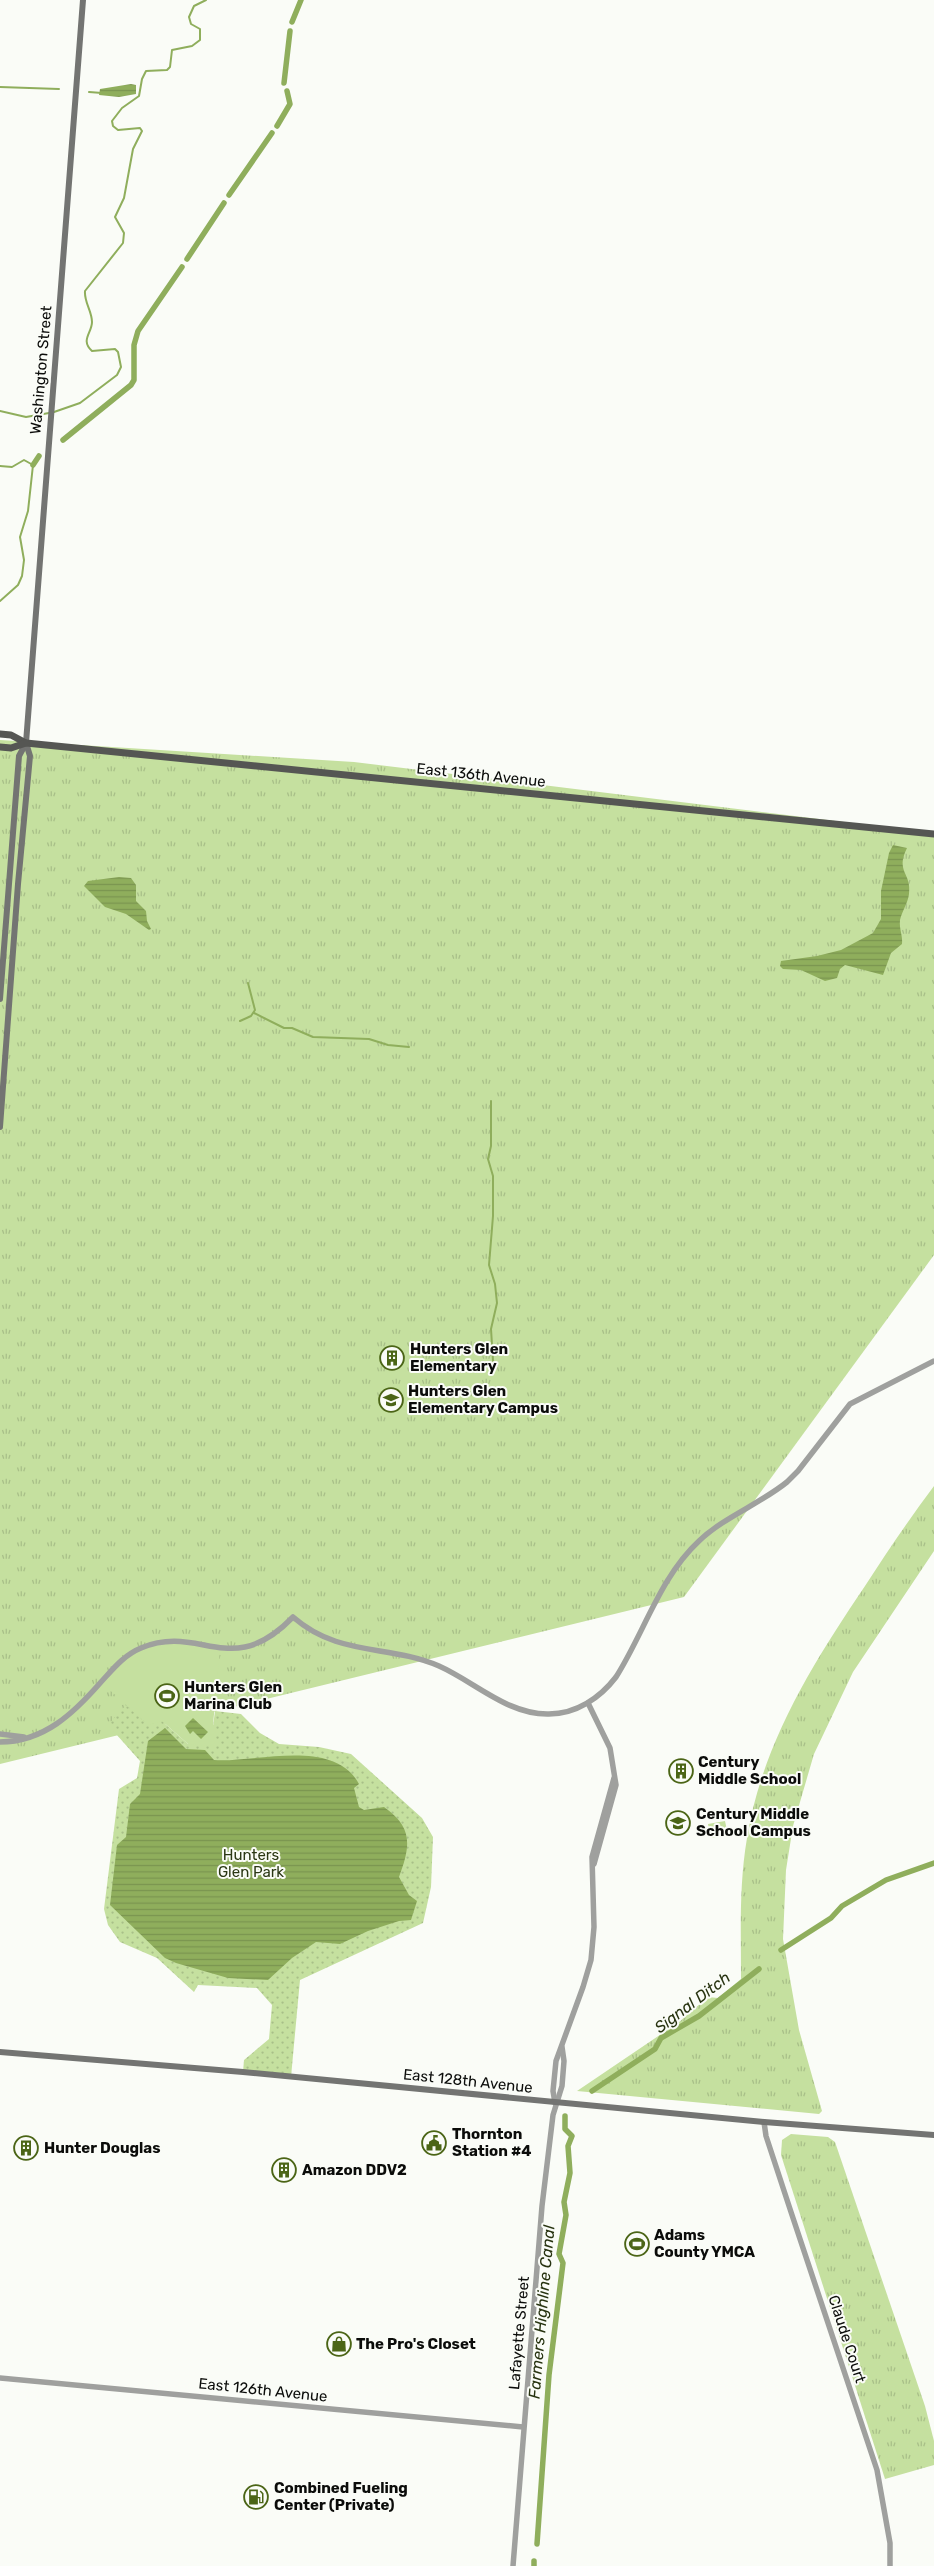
<svg xmlns="http://www.w3.org/2000/svg" width="934" height="2566" viewBox="0 0 934 2566" font-family="Rubik,sans-serif">
	<style>
		.grass { fill: url(#grass-tufts) }
		.park { fill: url(#park-dots) }
		.pitch { fill: #c5e09f }
		.water { fill: url(#water-rules) }
		.lines { fill: none; stroke-linecap: round; stroke-linejoin: round }
		.stream { stroke: #8fae5c; stroke-width: 2 }
		.canal { stroke: #8fae5c; stroke-width: 5.5 }
		.tertiary { stroke: #9fa09e; stroke-width: 5.5 }
		.secondary { stroke: #737472; stroke-width: 6 }
		.primary { stroke: #555653; stroke-width: 7 }
		.labels { text-anchor: middle; stroke-width: 4; stroke-linejoin: round; paint-order: stroke }
		.street-label { font-size: 15px; fill: #0b0c0a; stroke: #fafcf7 }
		.poi-label { font-size: 15px; font-weight: bold; fill: #0b0c0a; stroke: #fafcf7; text-anchor: start }
		.park-label { font-size: 15px; fill: #2b3815; stroke: #fafcf7 }
		.water-label { font-size: 16px; font-style: italic; fill: #273310; stroke: #fafcf7 }
	</style>
	<defs>
		<pattern id="grass-tufts" width="24" height="20" patternUnits="userSpaceOnUse" patternTransform="scale(1.25)"><rect width="24" height="20" fill="#c5e09f"/><path d="M3 7l-1-3M5 7V3M7 7l1-3M15 17l-1-3M17 17v-4M19 17l1-3" fill="none" stroke="#a8bf88"/></pattern>
		<pattern id="park-dots" width="8" height="8" patternUnits="userSpaceOnUse" patternTransform="scale(1.25)"><rect width="8" height="8" fill="#c5e09f"/><path d="M2 2h.1M6 6h.1" fill="none" stroke="#a8bf88" stroke-width="1.8" stroke-linecap="round"/></pattern>
		<pattern id="water-rules" width="6" height="5" patternUnits="userSpaceOnUse" patternTransform="scale(1.25)"><rect width="6" height="5" fill="#8fae5c"/><path d="M0 2.5h6" fill="none" stroke="#7a944f"/></pattern>
	</defs>
	<rect width="100%" height="100%" fill="#fafcf7"/>
	<g class="grass">
		<path d="M0,740L354,762L934,833V1255L684,1597L0,1764Z"/>
		<path d="M934,1486V1551L853,1672L814,1754L793,1826L786,1870L783,1939L799,2030L822,2111L819,2114L577,2091L679,2022L708,1997L718,1998L741,1979C741,1931 739,1885 747,1838C762,1744 813,1663 865,1586C887,1552 910,1518 934,1486Z"/>
		<path d="M791,2134L828,2137L835,2142L925,2406L934,2441V2465L885,2479L781,2155L782,2140Z"/>
	</g>
	<path class="park" d="M126,1705L148,1725L162,1721L188,1744L215,1726H213L215,1711L241,1714L260,1733L279,1744L319,1747L351,1754L422,1818L433,1837L431,1887L423,1923L300,1980L291,2077L243,2072L244,2060L269,2039L272,2005L257,1988L198,1985L194,1992L157,1958L120,1942L108,1925L104,1909L119,1789L137,1778L140,1761L108,1725Z"/>
	<g class="pitch">
		<path d="M463,1349L472,1360L467,1365L457,1353Z"/>
		<path d="M164,1641L220,1649L213,1725L216,1726L214,1746L188,1744L162,1721L148,1725L101,1682L128,1655Z"/>
		<path d="M725,1821L728,1835L711,1838L708,1824Z"/>
	</g>
	<g class="water">
		<path d="M131,84L136,85V94L119,97L99,95L100,89Z"/>
		<path d="M893,845L907,848C895,872 912,873 909,894C908,903 902,911 900,920C899,929 903,936 902,944L891,953L883,975L845,965L840,969L837,978L825,981L801,970L783,969L780,966L781,961L817,956L841,950L873,933L881,919V891L889,853Z"/>
		<path d="M119,877L131,878L136,885V901L146,911L147,921L151,929L149,930L126,914L105,907L84,886L88,881Z"/>
		<path d="M193,1718L208,1732L201,1739L193,1731L190,1734L185,1726Z"/>
		<path d="M165,1728L186,1749L205,1750L214,1760C256,1763 334,1737 359,1784L354,1788L359,1807L364,1810L384,1807C414,1828 410,1847 399,1877L409,1895L417,1901L411,1920L399,1921L368,1931L340,1944L316,1942L292,1958L268,1980L228,1978L176,1963L165,1958L110,1905L117,1845L126,1837L130,1804L140,1794L148,1741Z"/>
	</g>
	<g class="lines">
		<g class="stream">
			<path d="M0,87L59,89"/>
			<path d="M89,92L102,93"/>
			<path d="M0,411L26,417L49,413"/>
			<path d="M54,412L80,403L117,375L121,367L118,352L115,349L92,351C80,340 92,333 92,322C92,311 84,302 85,291L123,243L124,233L115,217L124,198L133,149L142,131L140,128L118,130L113,126L112,121L122,108L139,96L142,79L146,71L167,70L170,67L172,50L192,46L200,40V29L191,24L189,17L194,6L206,0"/>
			<path d="M0,466L12,467L24,460L33,465L28,511L20,537L24,560L22,576L18,585L0,601"/>
			<path d="M254,1013L284,1028H292L313,1037L369,1039L388,1045L409,1047"/>
			<path d="M240,1021L251,1016L255,1010L248,983"/>
			<path d="M491,1101V1146L488,1159L493,1176V1216L489,1265L495,1284L497,1303L491,1329L493,1361L497,1365"/>
		</g>
		<g class="canal">
			<path d="M292,22L301,0"/>
			<path d="M284,83L290,31"/>
			<path d="M277,126L290,104L287,91"/>
			<path d="M229,195L272,133"/>
			<path d="M187,259L224,203"/>
			<path d="M63,440L131,385L134,380V345L138,331L182,267"/>
			<path d="M33,465L39,456"/>
			<path d="M781,1950L831,1918L842,1906L886,1880L934,1863"/>
			<path d="M592,2091L655,2049L661,2038L699,2016L759,1969"/>
			<path d="M537,2544L549,2375L563,2263L559,2254L566,2215L564,2202L570,2173L568,2146L572,2136L565,2129V2116"/>
			<path d="M534,2566V2561"/>
		</g>
		<g class="tertiary">
			<path d="M588,1703L610,1748L616,1785L594,1864"/>
			<path d="M0,1734L24,1737"/>
			<path d="M0,1742C44,1742 74,1713 101,1682C113,1669 124,1655 141,1648C201,1623 231,1681 293,1617C339,1657 387,1644 439,1666C475,1682 508,1715 549,1714C576,1714 600,1698 616,1677C644,1633 660,1577 699,1541C724,1517 760,1504 787,1482L798,1471L850,1404L934,1361"/>
			<path d="M555,2103L553,2091L556,2061L583,1987L591,1960L594,1927L592,1857L614,1778"/>
			<path d="M764,2122L766,2136L791,2212L877,2470L890,2543V2566"/>
			<path d="M0,2378L523,2427"/>
			<path d="M513,2566L542,2206L553,2115L562,2086L564,2061L562,2047"/>
		</g>
		<g class="secondary">
			<path d="M0,999L19,756L26,743"/>
			<path d="M0,1127L18,884L30,756L26,743L83,0"/>
			<path d="M0,2052L243,2072L764,2122L934,2135"/>
		</g>
		<g class="primary">
			<path d="M0,734L11,735L26,743L934,834"/>
			<path d="M0,747L11,748L26,743"/>
		</g>
	</g>
	<defs>
		<g id="building-ring" transform="scale(1.25)"><circle r="9.5" fill="#fafcf7" stroke="#4b6516" stroke-width="1.5"/><path d="M-4-6H4V6H1V3H-1V6H-4ZM-2.5-4.3h1.7v1.8h-1.7ZM.8-4.3h1.7v1.8H.8ZM-2.5-1h1.7V.8h-1.7ZM.8-1h1.7V.8H.8Z" fill="#4b6516"/></g>
		<g id="school-ring" transform="scale(1.25)"><circle r="9.5" fill="#fafcf7" stroke="#4b6516" stroke-width="1.5"/><path d="M0-5L7-2L0 1L-7-2ZM-4 1L0 2.5L4 1V4Q0 6-4 4Z" fill="#4b6516"/></g>
		<g id="stadium-ring" transform="scale(1.25)"><circle r="9.5" fill="#fafcf7" stroke="#4b6516" stroke-width="1.5"/><path d="M0-5a6.5 5 0 1 0 0 10a6.5 5 0 1 0 0-10ZM-3.5-1.8h7v3.6h-7Z" fill="#4b6516"/></g>
		<g id="civic-ring" transform="scale(1.25)"><circle r="9.5" fill="#fafcf7" stroke="#4b6516" stroke-width="1.5"/><path d="M-.6-6.5H3V-4.5H.6V-3L4-1V1h2V6H-6V1h2V-1L-.6-3ZM-1.2 2.5V6h2.4V2.5Z" fill="#4b6516"/></g>
		<g id="shop-ring" transform="scale(1.25)"><circle r="9.5" fill="#fafcf7" stroke="#4b6516" stroke-width="1.5"/><path d="M-5-2.5h2.3a2.7 3.5 0 0 1 5.4 0H5L5.5 6h-11ZM-1.5-2.5h3a1.5 2.3 0 0 0-3 0Z" fill="#4b6516"/></g>
		<g id="fuel-ring" transform="scale(1.25)"><circle r="9.5" fill="#fafcf7" stroke="#4b6516" stroke-width="1.5"/><path d="M-5.5-6h7V0h2V4h1.3V-2.5L3-4.5l.8-.8L6-3V5H2.5V1h-1V6h-7ZM-4.2-4.7v3.2H.2V-4.7Z" fill="#4b6516"/></g>
	</defs>
	<g fill-rule="evenodd">
		<use href="#building-ring" x="392" y="1358"/>
		<use href="#school-ring" x="391" y="1400"/>
		<use href="#stadium-ring" x="167" y="1696"/>
		<use href="#building-ring" x="681" y="1771"/>
		<use href="#school-ring" x="678" y="1823"/>
		<use href="#civic-ring" x="434" y="2143"/>
		<use href="#building-ring" x="26" y="2148"/>
		<use href="#building-ring" x="284" y="2170"/>
		<use href="#stadium-ring" x="637" y="2244"/>
		<use href="#shop-ring" x="339" y="2344"/>
		<use href="#fuel-ring" x="256" y="2497"/>
	</g>
	<g class="labels">
		<g class="street-label">
			<text transform="translate(41 370) rotate(-85)" y="5">Washington Street</text>
			<text transform="translate(481 775) rotate(6)" y="5">East 136th Avenue</text>
			<text transform="translate(468 2081) rotate(6)" y="5">East 128th Avenue</text>
			<text transform="translate(519 2333) rotate(-85)" y="5">Lafayette Street</text>
			<text transform="translate(847 2339) rotate(72)" y="5">Claude Court</text>
			<text transform="translate(263 2390) rotate(6)" y="5">East 126th Avenue</text>
		</g>
		<g class="poi-label">
			<text x="410" y="1354">Hunters Glen<tspan x="410" dy="17">Elementary</tspan></text>
			<text x="408" y="1396">Hunters Glen<tspan x="408" dy="17">Elementary Campus</tspan></text>
			<text x="184" y="1692">Hunters Glen<tspan x="184" dy="17">Marina Club</tspan></text>
			<text x="698" y="1767">Century<tspan x="698" dy="17">Middle School</tspan></text>
			<text x="696" y="1819">Century Middle<tspan x="696" dy="17">School Campus</tspan></text>
			<text x="452" y="2139">Thornton<tspan x="452" dy="17">Station #4</tspan></text>
			<text x="44" y="2153">Hunter Douglas</text>
			<text x="302" y="2175">Amazon DDV2</text>
			<text x="654" y="2240">Adams<tspan x="654" dy="17">County YMCA</tspan></text>
			<text x="356" y="2349">The Pro's Closet</text>
			<text x="274" y="2493">Combined Fueling<tspan x="274" dy="17">Center (Private)</tspan></text>
		</g>
		<g class="park-label">
			<text x="251" y="1860">Hunters<tspan x="251" dy="17">Glen Park</tspan></text>
		</g>
		<g class="water-label">
			<text transform="translate(692 2002) rotate(-37)" y="6">Signal Ditch</text>
			<text transform="translate(541 2312) rotate(-85)" y="6">Farmers Highline Canal</text>
		</g>
	</g>
</svg>
